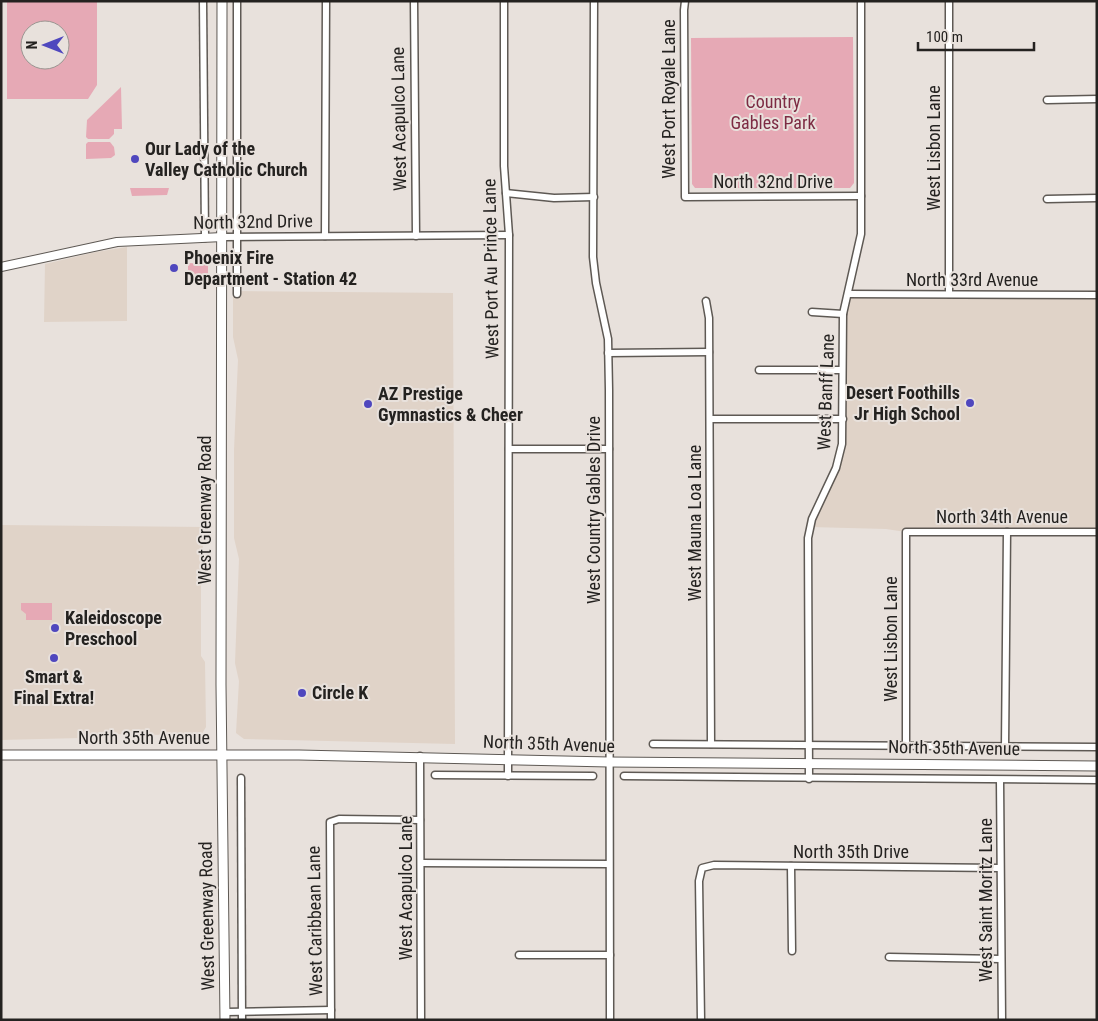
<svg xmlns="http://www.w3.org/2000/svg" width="1098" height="1021" viewBox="0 0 1098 1021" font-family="'Roboto Condensed',sans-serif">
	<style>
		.built { fill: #e0d3c8 }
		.green { fill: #e6a9b5; fill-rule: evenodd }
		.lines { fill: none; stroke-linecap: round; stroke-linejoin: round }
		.minor-casing { stroke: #5e5954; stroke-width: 9 }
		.tertiary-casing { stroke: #5e5954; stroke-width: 10 }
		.secondary-casing { stroke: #5e5954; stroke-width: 11 }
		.minor { stroke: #fff; stroke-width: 6 }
		.tertiary { stroke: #fff; stroke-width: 8 }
		.secondary { stroke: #fff; stroke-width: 9 }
		.poi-dot { fill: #4f47be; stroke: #e8e1dc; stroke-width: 2 }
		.labels { text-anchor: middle; stroke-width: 4; stroke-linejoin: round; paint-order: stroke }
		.street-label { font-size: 18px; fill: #242220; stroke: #e8e1dc }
		.park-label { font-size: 18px; fill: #7d2b43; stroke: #e8e1dc }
		.poi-label { font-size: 18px; font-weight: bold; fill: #242220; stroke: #e8e1dc; text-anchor: start }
	</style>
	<rect width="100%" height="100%" fill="#e8e1dc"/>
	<g class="built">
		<path d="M127,247V321L44,322L45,264L96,252Z"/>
		<path d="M233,291L453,293L455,744L244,739L236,733L239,681L235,663L239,559L234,538V450L238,360L233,337Z"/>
		<path d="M848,294L1097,295V532H906L886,529L810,527L840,457L842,370Z"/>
		<path d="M1,525L205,527L201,564V656L205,662L206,727L200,737L193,739L170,735L106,734L80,738L1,740Z"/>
	</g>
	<g class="green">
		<path d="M7,1H97V85L88,99H7ZM30,30H60V60H30Z"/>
		<path d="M853,37L854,183L850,188H695L692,184L691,38Z"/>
		<path d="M121,87L122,129H114V134L109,139H88L86,137L87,120Z"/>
		<path d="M88,142H110L114,147L115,155L111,158L86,159V144Z"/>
		<path d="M130,188H169L167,195L132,196Z"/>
		<path d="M188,263L208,264V283L188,284V275L190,274L188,272Z"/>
		<path d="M21,603H52V620H26V614L21,610Z"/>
	</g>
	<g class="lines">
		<g class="minor-casing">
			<g id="minor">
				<path d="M203,1L205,238"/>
				<path d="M237,1V294"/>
				<path d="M414,1L416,236"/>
				<path d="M504,1V166L509,235L508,776"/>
				<path d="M594,1L593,257L596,283L608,339L609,390L610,1020"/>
				<path d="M685,1L684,10L685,197L861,196"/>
				<path d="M949,1V294"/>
				<path d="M1047,100L1097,99"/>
				<path d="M506,193L554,198L594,197"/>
				<path d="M1047,199L1097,198"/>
				<path d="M325,236L326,1"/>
				<path d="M223,237L509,235"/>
				<path d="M848,294L1097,295"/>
				<path d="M706,301L709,318L711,744"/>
				<path d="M812,312L843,314"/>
				<path d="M608,353L709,352"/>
				<path d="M759,370H842"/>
				<path d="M710,419H843"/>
				<path d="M509,449H609"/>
				<path d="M653,744L1097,747"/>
				<path d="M906,746V532H1097"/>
				<path d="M1005,747L1007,532"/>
				<path d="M420,756L421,1020"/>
				<path d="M435,775L593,776"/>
				<path d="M624,776L1097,780"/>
				<path d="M241,778L242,1020"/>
				<path d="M809,779L808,538L812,519L836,468L842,444L843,314L861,234V1"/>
				<path d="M1000,780L1002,1020"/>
				<path d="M421,863L609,864"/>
				<path d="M791,866L792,951"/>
				<path d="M519,955H610"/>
				<path d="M889,957L1001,959"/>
				<path d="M225,1012L331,1010"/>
				<path d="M331,1020L330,822L339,819L420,820"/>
				<path d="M701,1020L699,881L702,868L714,865L1000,868"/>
			</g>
		</g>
		<g class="tertiary-casing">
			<path id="tertiary" d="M1,267L117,242L223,237"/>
		</g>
		<g class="secondary-casing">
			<g id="secondary">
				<path d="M222,1L221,685L225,1020"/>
				<path d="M1,755H299L609,762L1097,766"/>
			</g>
		</g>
		<use href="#minor" class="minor"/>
		<use href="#tertiary" class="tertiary"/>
		<use href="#secondary" class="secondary"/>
	</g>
	<g class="poi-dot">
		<circle cx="135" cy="159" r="5"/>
		<circle cx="174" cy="268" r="5"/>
		<circle cx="970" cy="403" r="5"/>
		<circle cx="368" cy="404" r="5"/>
		<circle cx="55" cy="628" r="5"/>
		<circle cx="54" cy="658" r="5"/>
		<circle cx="302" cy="693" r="5"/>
	</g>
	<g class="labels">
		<g class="street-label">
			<text transform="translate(669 99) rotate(-90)" y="6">West Port Royale Lane</text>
			<text transform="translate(399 119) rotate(-91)" y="6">West Acapulco Lane</text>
			<text transform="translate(934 148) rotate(-90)" y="6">West Lisbon Lane</text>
			<text x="773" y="188">North 32nd Drive</text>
			<text transform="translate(253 222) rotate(-1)" y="6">North 32nd Drive</text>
			<text transform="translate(491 269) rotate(-91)" y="6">West Port Au Prince Lane</text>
			<text x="972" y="286">North 33rd Avenue</text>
			<text transform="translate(826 392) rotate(-88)" y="6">West Banff Lane</text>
			<text transform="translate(205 510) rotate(-90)" y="6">West Greenway Road</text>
			<text transform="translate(594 510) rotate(-90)" y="6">West Country Gables Drive</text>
			<text x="1002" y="523">North 34th Avenue</text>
			<text transform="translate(695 523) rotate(-90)" y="6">West Mauna Loa Lane</text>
			<text transform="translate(891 639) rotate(-90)" y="6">West Lisbon Lane</text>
			<text x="144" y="744">North 35th Avenue</text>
			<text transform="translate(549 744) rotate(2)" y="6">North 35th Avenue</text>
			<text transform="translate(954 748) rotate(1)" y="6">North 35th Avenue</text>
			<text x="851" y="858">North 35th Drive</text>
			<text transform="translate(406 888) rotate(-90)" y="6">West Acapulco Lane</text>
			<text transform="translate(986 900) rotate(-90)" y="6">West Saint Moritz Lane</text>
			<text transform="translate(207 916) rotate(-91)" y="6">West Greenway Road</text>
			<text transform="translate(315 921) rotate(-91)" y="6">West Caribbean Lane</text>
		</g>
		<g class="park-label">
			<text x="773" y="108">Country<tspan x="773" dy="21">Gables Park</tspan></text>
		</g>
		<g class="poi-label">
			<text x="145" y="155">Our Lady of the<tspan x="145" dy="21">Valley Catholic Church</tspan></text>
			<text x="184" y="264">Phoenix Fire<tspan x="184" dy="21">Department - Station 42</tspan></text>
			<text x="960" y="399" text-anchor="end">Desert Foothills<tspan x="960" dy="21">Jr High School</tspan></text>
			<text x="378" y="400">AZ Prestige<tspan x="378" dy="21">Gymnastics &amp; Cheer</tspan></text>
			<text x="65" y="624">Kaleidoscope<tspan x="65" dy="21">Preschool</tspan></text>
			<text x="54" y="683" text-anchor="middle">Smart &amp;<tspan x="54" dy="21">Final Extra!</tspan></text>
			<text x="312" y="699">Circle K</text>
		</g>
	</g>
	<rect width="1098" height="1021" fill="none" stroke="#242220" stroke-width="5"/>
	<g transform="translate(45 45) rotate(270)"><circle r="24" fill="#e8e1dc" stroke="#9a9591"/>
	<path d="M0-4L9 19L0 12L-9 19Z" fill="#4f47be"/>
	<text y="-8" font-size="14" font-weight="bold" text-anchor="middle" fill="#242220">N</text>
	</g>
	<path d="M918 42v8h116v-8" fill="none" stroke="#242220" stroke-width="2.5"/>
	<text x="926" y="42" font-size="15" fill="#242220" stroke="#e8e1dc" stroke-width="4" paint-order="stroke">100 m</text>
</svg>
